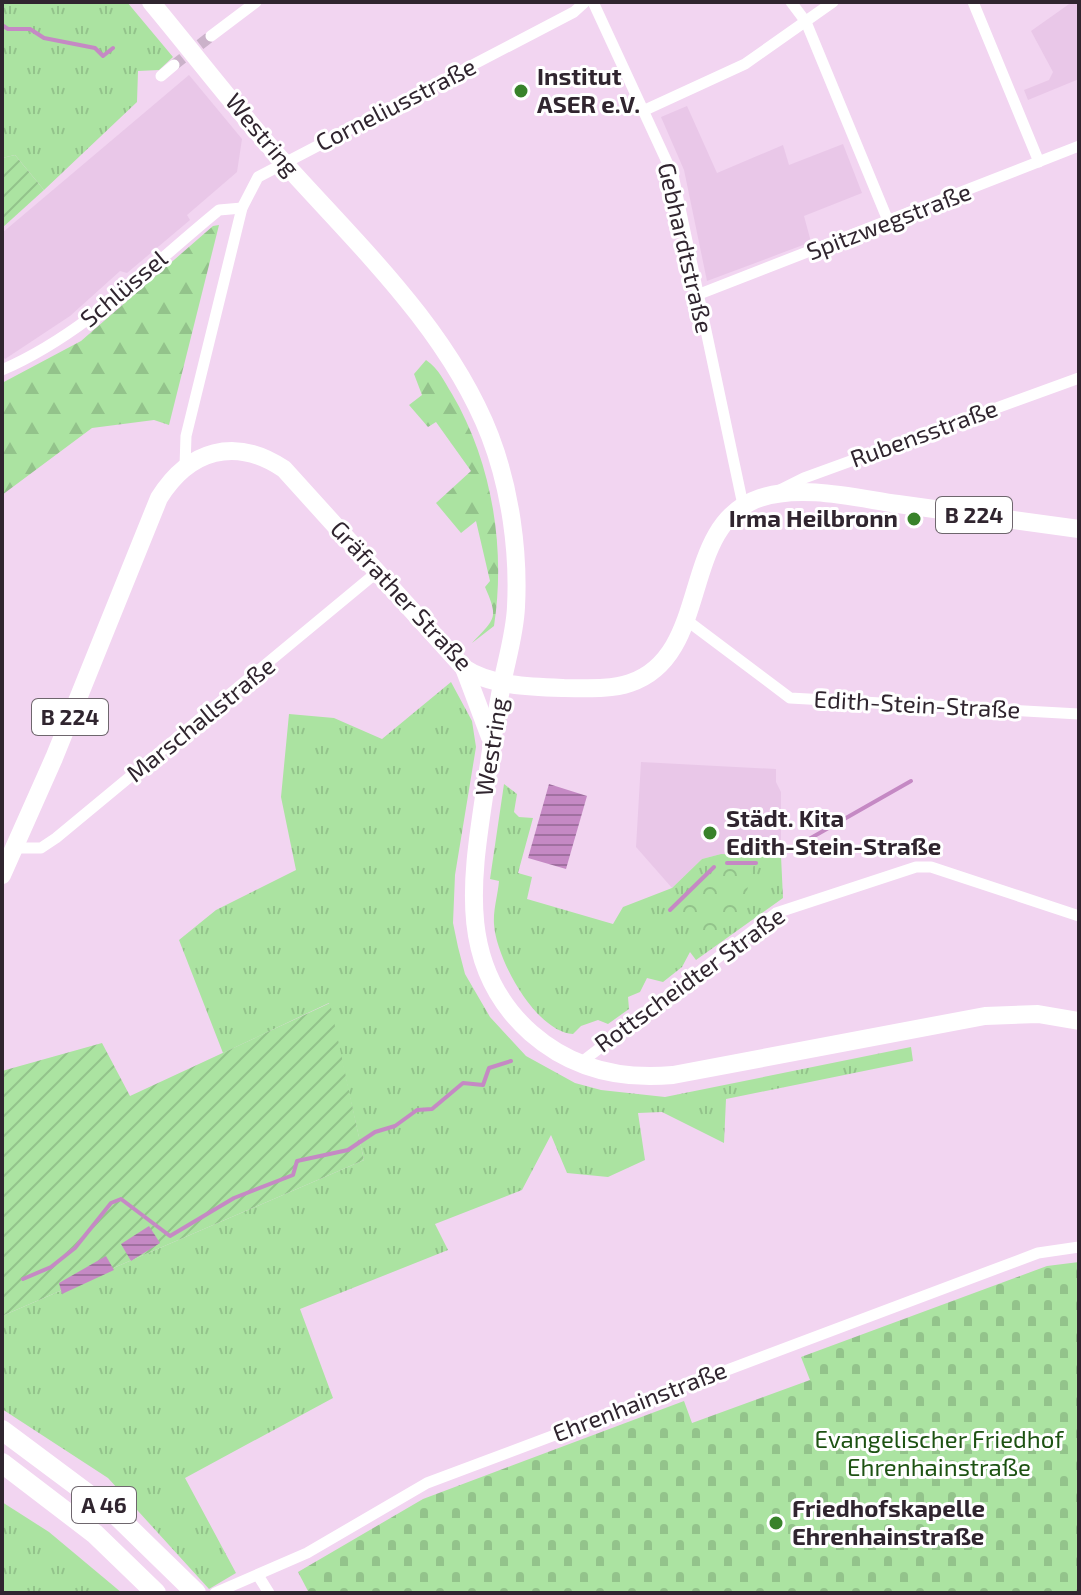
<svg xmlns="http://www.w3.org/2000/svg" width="1081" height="1595" viewBox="0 0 1081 1595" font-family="'Exo 2',sans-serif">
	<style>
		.built { fill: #e9c7e8 }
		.grass { fill: url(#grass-tufts) }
		.forest { fill: url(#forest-firs) }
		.cemetery { fill: url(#cemetery-stones) }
		.park { fill: url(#park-crowns) }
		.garden { fill: url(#garden-furrows) }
		.water { fill: url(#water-rules) }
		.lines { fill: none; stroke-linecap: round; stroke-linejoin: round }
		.stream { stroke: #c589c4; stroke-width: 4 }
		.street-tunnel { stroke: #cbb2ca; stroke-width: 11; stroke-dasharray: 11 5.5; stroke-linecap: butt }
		.street { stroke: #fff; stroke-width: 11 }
		.primary { stroke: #fff; stroke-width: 18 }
		.highway { stroke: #fff; stroke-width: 20 }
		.poi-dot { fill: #38822a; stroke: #fff; stroke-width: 3 }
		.labels { text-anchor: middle; stroke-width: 6; stroke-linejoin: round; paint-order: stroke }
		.shield { fill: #fff; stroke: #6e666d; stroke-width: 2 }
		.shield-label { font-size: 22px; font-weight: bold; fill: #30252f }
		.poi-label { font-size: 24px; font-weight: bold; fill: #30252f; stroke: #fff; text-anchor: start }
		.street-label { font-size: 24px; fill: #30252f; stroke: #fff }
		.park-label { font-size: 24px; fill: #1d5212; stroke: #fff }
	</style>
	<defs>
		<pattern id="grass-tufts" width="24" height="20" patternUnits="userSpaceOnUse" patternTransform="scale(2)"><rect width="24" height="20" fill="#abe3a1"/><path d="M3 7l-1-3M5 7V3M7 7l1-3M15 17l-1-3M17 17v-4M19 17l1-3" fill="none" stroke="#93c38b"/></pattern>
		<pattern id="forest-firs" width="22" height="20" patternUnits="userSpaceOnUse" patternTransform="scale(2)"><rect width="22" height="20" fill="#abe3a1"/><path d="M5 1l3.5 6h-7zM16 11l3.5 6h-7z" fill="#93c38b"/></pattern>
		<pattern id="cemetery-stones" width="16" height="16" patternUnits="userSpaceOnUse" patternTransform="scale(2)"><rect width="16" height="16" fill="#abe3a1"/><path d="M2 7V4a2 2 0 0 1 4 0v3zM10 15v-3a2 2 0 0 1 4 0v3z" fill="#93c38b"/></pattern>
		<pattern id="park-crowns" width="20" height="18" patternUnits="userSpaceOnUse" patternTransform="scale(2)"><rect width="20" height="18" fill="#abe3a1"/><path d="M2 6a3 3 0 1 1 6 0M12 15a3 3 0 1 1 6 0" fill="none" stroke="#93c38b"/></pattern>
		<pattern id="garden-furrows" width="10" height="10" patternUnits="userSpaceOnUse" patternTransform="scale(2)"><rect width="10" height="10" fill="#abe3a1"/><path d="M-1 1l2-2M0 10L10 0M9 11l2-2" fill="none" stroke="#93c38b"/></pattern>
		<pattern id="water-rules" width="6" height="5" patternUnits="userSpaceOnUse" patternTransform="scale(2)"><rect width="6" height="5" fill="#c589c4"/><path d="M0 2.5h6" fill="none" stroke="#a070a0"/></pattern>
	</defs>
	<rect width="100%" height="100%" fill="#f2d5f1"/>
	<g class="built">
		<path d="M1072,2H1079V79L1028,100L1024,90L1049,80L1053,72L1031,31Z"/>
		<path d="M189,75L242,139L237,172L187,215L190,220L127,273L120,271L70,316L5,359L2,355V233Z"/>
		<path d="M687,106L717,173L783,145L789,165L843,144L862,193L804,216L811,242L707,281L684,170L661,117Z"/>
		<path d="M641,762L776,769V782L781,792V856L721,854L702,859L672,888L636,847Z"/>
	</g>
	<g class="grass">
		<path d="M2,2H127L173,57L159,70L138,71L137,102L44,190L15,155L2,158Z"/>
		<path d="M451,682L472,721L476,747L455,875L453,923L458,947L465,974L490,1017L526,1056L575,1083L601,1090L665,1097L911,1047L913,1061L726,1099L724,1143L662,1112L638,1113L645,1160L608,1177L567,1173L551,1135L522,1190L435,1224L448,1250L300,1309L333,1398L185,1478L236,1573L209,1589L108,1478L2,1409V1316L364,1160L329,1003L223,1053L179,940L216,910L296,870L281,797L289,714L334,718L382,739Z"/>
		<path d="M504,784L517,794L514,812L519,817L533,818L518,873L532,877L527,899L613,924L623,907L672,888L702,859L721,854L781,856L783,898L696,960L690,952L682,967L663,982L647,978L640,992L628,997L629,1009L608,1024L598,1020L581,1026L573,1034C536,1032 496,959 494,924C493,910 498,894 499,881L490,879Z"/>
		<path d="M2,1502L49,1532L122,1593H2Z"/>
	</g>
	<g class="forest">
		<path d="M219,225L169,425L154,420L92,428L2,495V383L81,341L213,226Z"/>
		<path d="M426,360C439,369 444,381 452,394C492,462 506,548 494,626L472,643C495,618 499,619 485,587L490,581L476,521L461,533L436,503L471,471L436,422L428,427L409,405L422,395L414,374Z"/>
	</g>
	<path class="cemetery" d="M1079,1262V1593H309L298,1572L423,1499L684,1401L692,1423L810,1380L801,1357L1047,1266Z"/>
	<path class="park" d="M754,864L742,910L701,942L674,909L722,866Z"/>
	<g class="garden">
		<path d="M15,155L44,190L2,228V158Z"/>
		<path d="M330,1003L364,1160L2,1316V1071L102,1043L130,1096Z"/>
	</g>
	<g class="water">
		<path d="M549,784L587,796L566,869L528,858Z"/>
		<path d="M149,1226L160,1243L131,1261L121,1244Z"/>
		<path d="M106,1256L114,1270L62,1294L59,1283Z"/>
	</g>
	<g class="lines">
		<g class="stream">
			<path d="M2,25L8,29H30L44,38L95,48L103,56L113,48"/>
			<path d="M788,851L911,781"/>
			<path d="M727,863H756"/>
			<path d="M670,910L714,867"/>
			<path d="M23,1279L51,1267L75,1248L111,1203L121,1199L170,1236L234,1198L293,1175L297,1161L348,1150L375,1132L395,1126L417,1110L432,1109L463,1083L483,1085L489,1068L511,1061"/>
		</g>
		<path class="street-tunnel" d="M174,65L211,36"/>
		<g class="street">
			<path d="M593,2L673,175L743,505"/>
			<path d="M791,2L806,22L889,223"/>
			<path d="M973,2L1039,162"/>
			<path d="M211,36L256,2"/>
			<path d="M161,76L174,65"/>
			<path d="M645,110L745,64L833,2"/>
			<path d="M697,295L1079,146"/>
			<path d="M2,370C85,334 149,267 219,210L242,208"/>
			<path d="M185,466L186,436L242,208L258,177L574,12L585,2"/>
			<path d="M780,490L804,478L1079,378"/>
			<path d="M685,619L790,698L1079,714"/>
			<path d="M16,848H41L56,838L376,573"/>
			<path d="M579,1064L776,913L916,867H931L1079,916"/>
			<path d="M259,1577L269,1593"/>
			<path d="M215,1593L307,1553L427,1483L1038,1253L1079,1247"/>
		</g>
		<g class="primary">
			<path d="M151,2C196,56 240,114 287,166C361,248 449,331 490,436C510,488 519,551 516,607C515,631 508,655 503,679C495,718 490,758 484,797C471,883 458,968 531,1033C572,1069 620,1080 673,1075L985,1016L1038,1014L1079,1021"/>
			<path d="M464,668L490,737"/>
			<path d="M2,875L54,758L159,498C189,450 235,436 284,469L464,668C490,686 532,687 564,688C585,688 610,690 630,683C713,655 678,525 760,498C802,484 856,498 898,504C959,512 1019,521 1079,529"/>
		</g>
		<g class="highway">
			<path d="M2,1430L116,1515L196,1593"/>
			<path d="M2,1463L95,1534L156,1593"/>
		</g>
	</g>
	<g class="poi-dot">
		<circle cx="521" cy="91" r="8"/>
		<circle cx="914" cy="519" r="8"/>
		<circle cx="710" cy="833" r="8"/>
		<circle cx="776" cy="1523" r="8"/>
	</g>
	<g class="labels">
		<g class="shield">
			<rect x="936" y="497" width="76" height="36" rx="6"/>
			<rect x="32" y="699" width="76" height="36" rx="6"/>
			<rect x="72" y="1487" width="64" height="36" rx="6"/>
		</g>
		<g class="shield-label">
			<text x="974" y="523">B 224</text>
			<text x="70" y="725">B 224</text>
			<text x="104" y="1513">A 46</text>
		</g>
		<g class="poi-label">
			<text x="537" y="85">Institut<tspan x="537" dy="28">ASER e.V.</tspan></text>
			<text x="898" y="527" text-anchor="end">Irma Heilbronn</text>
			<text x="726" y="827">Städt. Kita<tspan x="726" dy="28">Edith-Stein-Straße</tspan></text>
			<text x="792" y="1517">Friedhofskapelle<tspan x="792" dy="28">Ehrenhainstraße</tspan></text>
		</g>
		<g class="street-label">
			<text transform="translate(396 105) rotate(-27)" y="8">Corneliusstraße</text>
			<text transform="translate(262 135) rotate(50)" y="8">Westring</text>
			<text transform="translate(889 222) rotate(-21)" y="8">Spitzwegstraße</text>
			<text transform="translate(685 248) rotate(77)" y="8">Gebhardtstraße</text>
			<text transform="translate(124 289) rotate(-40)" y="8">Schlüssel</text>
			<text transform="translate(924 434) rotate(-20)" y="8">Rubensstraße</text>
			<text transform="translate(401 596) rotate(47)" y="8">Gräfrather Straße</text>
			<text transform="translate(917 705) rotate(3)" y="8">Edith-Stein-Straße</text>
			<text transform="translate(201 720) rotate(-39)" y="8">Marschallstraße</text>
			<text transform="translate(492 747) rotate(-81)" y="8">Westring</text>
			<text transform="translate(690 980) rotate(-36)" y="8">Rottscheidter Straße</text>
			<text transform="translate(640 1402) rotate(-21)" y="8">Ehrenhainstraße</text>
		</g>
		<g class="park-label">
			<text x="939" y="1448">Evangelischer Friedhof<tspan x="939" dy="28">Ehrenhainstraße</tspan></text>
		</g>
	</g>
	<rect width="1081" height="1595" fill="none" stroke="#30252f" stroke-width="8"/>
</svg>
